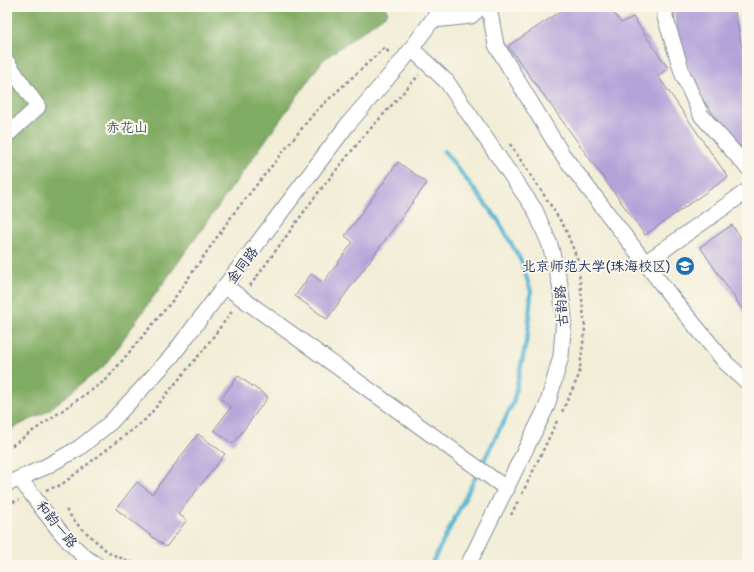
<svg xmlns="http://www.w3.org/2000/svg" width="754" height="572" viewBox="0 0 754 572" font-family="Pangolin,'LXGW WenKai TC',sans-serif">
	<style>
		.forest { fill: #80ab62; stroke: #4e6d60 }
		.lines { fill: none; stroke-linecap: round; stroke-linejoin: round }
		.stream { stroke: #50b3cf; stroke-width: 4.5 }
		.building { fill: #b3a3d9 }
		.minor-casing { stroke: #868e9a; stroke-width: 17 }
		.path { stroke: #868e9a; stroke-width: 2.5; stroke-dasharray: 3 3; stroke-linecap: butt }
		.minor { stroke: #fff; stroke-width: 15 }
		.labels { text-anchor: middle; stroke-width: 4; stroke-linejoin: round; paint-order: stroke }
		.park-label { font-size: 14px; fill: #435c63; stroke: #fbf7ec }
		.street-label { font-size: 14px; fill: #1b2f5e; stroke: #fbf7ec }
		.poi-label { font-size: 14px; fill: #1b2f5e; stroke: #fbf7ec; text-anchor: end }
	</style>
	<rect width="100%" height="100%" fill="#fbf7ec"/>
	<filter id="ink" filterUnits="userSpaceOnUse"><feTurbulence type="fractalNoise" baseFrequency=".025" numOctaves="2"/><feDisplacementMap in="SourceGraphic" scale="8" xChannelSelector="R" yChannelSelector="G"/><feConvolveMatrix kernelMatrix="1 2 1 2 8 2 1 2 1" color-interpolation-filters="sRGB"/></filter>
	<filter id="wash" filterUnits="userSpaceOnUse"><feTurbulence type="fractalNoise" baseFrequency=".012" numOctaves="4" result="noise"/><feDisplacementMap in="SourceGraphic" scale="16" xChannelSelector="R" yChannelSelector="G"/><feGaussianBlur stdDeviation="0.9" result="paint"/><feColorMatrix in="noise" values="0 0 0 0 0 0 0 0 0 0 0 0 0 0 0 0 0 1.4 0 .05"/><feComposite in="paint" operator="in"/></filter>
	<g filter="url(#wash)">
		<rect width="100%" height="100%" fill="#f2edd6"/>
		<path class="forest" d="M7,7H385L388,13L323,60L104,366L46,412L7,431Z"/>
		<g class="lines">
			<path class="stream" d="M431,565L513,403L528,333L531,291L521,261L498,220L444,151"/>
		</g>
		<g id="blocks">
			<g class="building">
				<path d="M567,7H610L621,23L633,17L668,68L658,76L728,177L645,235L508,46Z"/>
				<path d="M674,7H734L742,48L747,59V152L729,137L699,94L675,34Z"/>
				<path d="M398,162L427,183L327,319L295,296L311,274L323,283L353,242L345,236Z"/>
				<path d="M732,225L747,247V312L745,313L700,247Z"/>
				<path d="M238,376L268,397L233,444L214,430L231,407L221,399Z"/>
				<path d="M198,434L225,454L178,514L187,520L166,547L116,509L137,482L152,494Z"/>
			</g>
		</g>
	</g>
	<g filter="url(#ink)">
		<use href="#blocks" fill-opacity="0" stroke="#868e9a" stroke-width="1"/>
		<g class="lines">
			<g class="minor-casing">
				<g id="minor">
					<path d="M489,7L496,45L562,154L673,299L726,363L747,382"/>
					<path d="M665,7V17L683,75L701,115L747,167"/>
					<path d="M433,20L471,16L481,7"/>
					<path d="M412,49L447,82L535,210L550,245L560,284L564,317L561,356L547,406L468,565"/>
					<path d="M7,62L38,107L7,135"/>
					<path d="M645,263L747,191"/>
					<path d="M225,286L507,489"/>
					<path d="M20,479C40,504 70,551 97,565"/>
					<path d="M7,484L45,467L79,448L110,423L171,357L348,124L403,60L442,7"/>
				</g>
			</g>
			<g class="path">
				<path d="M510,144L546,198L565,228L578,261L585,328L579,375L562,412"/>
				<path d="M250,286L317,194L363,137L419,75"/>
				<path d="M7,449L106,380L173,300L234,213L315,112L384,48L390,53"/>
				<path d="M46,490L61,485L146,419L204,349L233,310"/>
				<path d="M522,494L557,421"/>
				<path d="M7,504L19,500"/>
				<path d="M66,510L78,525L109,553L131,562L142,565"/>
				<path d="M511,515L519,499"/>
			</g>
			<use href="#minor" class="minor"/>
		</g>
	</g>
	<defs>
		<g id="university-disc" transform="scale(1)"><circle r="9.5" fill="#1f6fb2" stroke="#fbf7ec"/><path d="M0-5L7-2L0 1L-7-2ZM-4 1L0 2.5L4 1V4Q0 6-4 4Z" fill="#fff"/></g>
	</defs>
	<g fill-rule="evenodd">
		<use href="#university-disc" x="685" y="266"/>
	</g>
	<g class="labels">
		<g class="park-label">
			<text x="127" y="132">赤花山</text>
		</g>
		<g class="street-label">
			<text transform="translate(242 265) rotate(-53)" y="5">金同路</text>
			<text transform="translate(561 306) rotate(-94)" y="5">古韵路</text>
			<text transform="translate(57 524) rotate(51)" y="5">和韵一路</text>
		</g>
		<g class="poi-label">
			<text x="671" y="271">北京师范大学(珠海校区)</text>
		</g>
	</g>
	<rect width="754" height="572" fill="none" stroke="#fbf7ec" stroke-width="24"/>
</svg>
